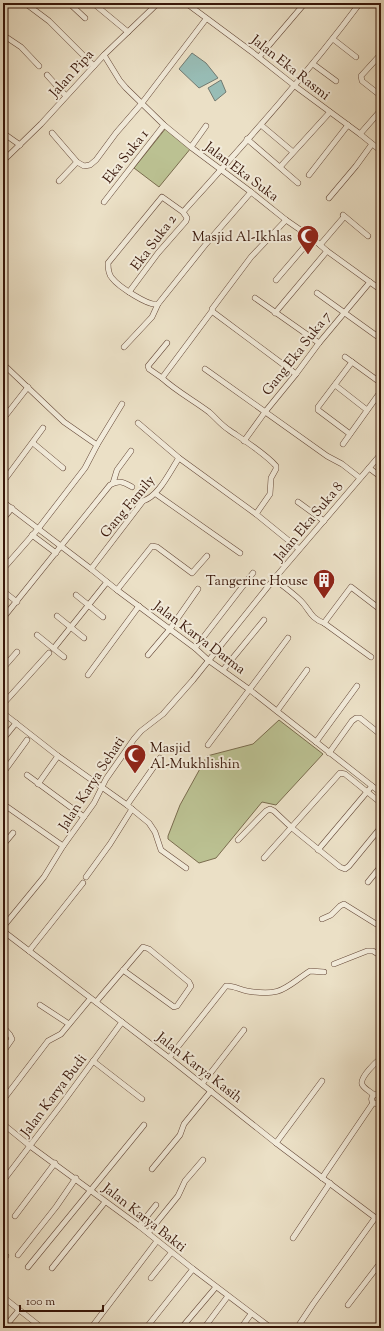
<svg xmlns="http://www.w3.org/2000/svg" width="384" height="1331" viewBox="0 0 384 1331" font-family="'Sorts Mill Goudy',serif">
	<style>
		.green { fill: #bbc192; stroke: #7a6c4e }
		.water { fill: #98bdb6; stroke: #727a71 }
		.lines { fill: none; stroke-linecap: round; stroke-linejoin: round }
		.minor-casing { stroke: #654838; stroke-width: 6 }
		.minor { stroke: #f2ebda; stroke-width: 5 }
		.labels { text-anchor: middle; stroke-width: 4; stroke-linejoin: round; paint-order: stroke }
		.street-label { font-size: 14px; fill: #381609; stroke: #f2ebda }
		.poi-label { font-size: 14px; fill: #381609; stroke: #f2ebda; text-anchor: end }
	</style>
	<rect width="100%" height="100%" fill="#ebe0c6"/>
	<filter id="stains"><feTurbulence type="fractalNoise" baseFrequency=".005" numOctaves="4"/><feColorMatrix values="0 0 0 0 .2 0 0 0 0 .09 0 0 0 0 .02 0 0 0 .5 -.17"/></filter>
	<radialGradient id="worn" r=".72"><stop offset=".6" stop-color="#630" stop-opacity="0"/><stop offset="1" stop-color="#630" stop-opacity=".3"/></radialGradient>
	<g class="green">
		<path d="M166,128L191,148L159,187L134,168Z"/>
		<path d="M279,720L323,754L276,805L262,802L216,858L199,863L168,839V836L180,805L207,756L253,744Z"/>
	</g>
	<g class="water">
		<path d="M192,53L206,63L218,78L199,88L179,69Z"/>
		<path d="M221,80L226,92L215,101L208,88Z"/>
	</g>
	<g class="lines">
		<g class="minor-casing">
			<g id="minor">
				<path d="M25,3L49,21L94,66"/>
				<path d="M69,3L85,18"/>
				<path d="M93,3L128,32"/>
				<path d="M186,3L252,52L295,86L360,134L381,151"/>
				<path d="M3,35L21,47L39,66"/>
				<path d="M333,39L356,57"/>
				<path d="M381,54L361,76L362,81L381,96"/>
				<path d="M104,55L120,81L126,88L164,125L192,148L251,192L286,220L312,238L327,251L381,290"/>
				<path d="M259,57L305,3"/>
				<path d="M313,64L336,81"/>
				<path d="M47,75L66,96"/>
				<path d="M261,125L293,152"/>
				<path d="M3,133L20,145"/>
				<path d="M52,133L77,162L84,166L90,165L96,160L116,133L142,103L206,19"/>
				<path d="M360,134L381,110"/>
				<path d="M247,139L298,183"/>
				<path d="M191,147L206,126"/>
				<path d="M3,161L41,124L104,55L158,3"/>
				<path d="M280,167L330,112"/>
				<path d="M309,175L348,125"/>
				<path d="M59,181L77,162"/>
				<path d="M329,198L356,166L372,144"/>
				<path d="M104,202L164,125"/>
				<path d="M343,215L368,236"/>
				<path d="M286,220L251,257L212,309L213,312L296,374"/>
				<path d="M320,245L344,217"/>
				<path d="M276,280L312,238"/>
				<path d="M129,292L158,253L186,221L187,218L183,212C244,144 305,77 360,3"/>
				<path d="M317,293L381,339"/>
				<path d="M255,298L319,343"/>
				<path d="M158,304C149,307 118,286 112,278C109,275 108,267 108,263L162,197L183,212"/>
				<path d="M275,313L327,251"/>
				<path d="M3,342L4,341"/>
				<path d="M167,343L148,366L149,369L162,378L212,311"/>
				<path d="M124,347L152,317L158,304L206,244L251,192"/>
				<path d="M345,357L381,383"/>
				<path d="M3,364L64,422L97,445"/>
				<path d="M205,369L327,456L342,464L360,478"/>
				<path d="M162,378C176,391 193,400 209,412C216,418 221,425 229,430C242,439 266,454 276,466V469L271,478L270,494L256,514"/>
				<path d="M335,385L367,410"/>
				<path d="M3,419L28,387"/>
				<path d="M138,423L179,458L256,514L299,549"/>
				<path d="M350,434L318,410V407L352,362"/>
				<path d="M244,441L265,412L296,374L319,343L370,282"/>
				<path d="M33,443L63,468"/>
				<path d="M343,444L381,391"/>
				<path d="M369,468L381,477"/>
				<path d="M3,482L43,428"/>
				<path d="M113,483L117,470L131,451"/>
				<path d="M156,494L240,553"/>
				<path d="M3,502L91,569L117,590L195,648L208,660L250,690L381,793"/>
				<path d="M298,502L324,521"/>
				<path d="M3,519L12,508"/>
				<path d="M32,535L56,553"/>
				<path d="M3,569L38,529L85,468L97,445L122,404"/>
				<path d="M91,569L143,501C159,496 170,471 179,458"/>
				<path d="M274,579C283,586 293,593 301,601C310,610 310,618 324,623L371,657"/>
				<path d="M117,590L152,546L157,547L192,573L207,556"/>
				<path d="M3,591L17,602"/>
				<path d="M76,595L103,617"/>
				<path d="M57,616L84,638"/>
				<path d="M3,618L110,485C119,479 125,483 132,487"/>
				<path d="M324,623L351,587L381,610"/>
				<path d="M37,635L64,657"/>
				<path d="M54,648L107,582"/>
				<path d="M195,648L253,573"/>
				<path d="M148,655L170,629L198,589"/>
				<path d="M3,668L17,652"/>
				<path d="M223,670L264,620"/>
				<path d="M88,675L139,606"/>
				<path d="M3,704L49,653"/>
				<path d="M277,711L307,670"/>
				<path d="M3,713L58,756L127,805L149,823L155,832L161,850L186,868"/>
				<path d="M3,739L16,723"/>
				<path d="M316,742L357,686"/>
				<path d="M208,745L288,638"/>
				<path d="M329,753L352,721L356,718H360L381,735"/>
				<path d="M3,773L27,740"/>
				<path d="M27,775L84,817"/>
				<path d="M38,784L58,756"/>
				<path d="M3,804L63,846"/>
				<path d="M127,805L160,758"/>
				<path d="M238,840L266,811L270,809L274,811L292,828L340,867L345,869L349,866L381,827"/>
				<path d="M3,845L13,833"/>
				<path d="M318,850L372,786"/>
				<path d="M264,858L340,773L345,774L381,803"/>
				<path d="M86,877L110,844L132,809"/>
				<path d="M368,882L381,866"/>
				<path d="M322,919L331,915L340,906L344,904L381,927"/>
				<path d="M3,927L44,877L63,846L94,803L106,779L134,739L141,731L163,714L193,680L274,579L381,454"/>
				<path d="M3,931L169,1058L276,1143L381,1222"/>
				<path d="M29,951L83,883"/>
				<path d="M334,964L367,951H373L381,956"/>
				<path d="M96,1002L143,947L149,949L189,982L191,986L177,1006L174,1007L123,970"/>
				<path d="M40,1005L69,1024"/>
				<path d="M3,1013V1017"/>
				<path d="M3,1027L10,1035L12,1039L3,1052"/>
				<path d="M169,1058L226,986C233,985 240,990 247,991C282,997 284,988 310,971L324,972"/>
				<path d="M93,1061L142,1099"/>
				<path d="M202,1084L244,1030"/>
				<circle cx="376" cy="1099" r="4.5"/>
				<path d="M374,1095C371,1092 363,1088 362,1084C360,1077 376,1062 381,1058"/>
				<path d="M3,1100L48,1041L61,1034L90,999"/>
				<path d="M3,1124L30,1146L139,1226L193,1269L271,1328"/>
				<path d="M276,1143L322,1081"/>
				<path d="M152,1169L180,1135L184,1124L211,1091"/>
				<path d="M322,1178L373,1103"/>
				<path d="M3,1181L61,1105L122,1022"/>
				<path d="M15,1216L55,1163"/>
				<path d="M139,1226L156,1205"/>
				<path d="M148,1233L178,1196L185,1181L203,1160"/>
				<path d="M293,1238L330,1183"/>
				<path d="M18,1255L56,1207L76,1178"/>
				<path d="M3,1260L6,1256"/>
				<path d="M28,1267L144,1125"/>
				<path d="M52,1268L105,1202"/>
				<path d="M151,1278L171,1253"/>
				<path d="M3,1297L42,1328"/>
				<path d="M348,1305L381,1262"/>
				<path d="M4,1328L19,1310"/>
				<path d="M91,1328L157,1241"/>
				<path d="M146,1328L193,1269"/>
				<path d="M186,1328L183,1326L216,1287"/>
				<path d="M204,1328L228,1296"/>
				<path d="M241,1328L251,1314"/>
				<path d="M297,1328L313,1304L375,1218"/>
			</g>
		</g>
		<use href="#minor" class="minor"/>
	</g>
	<defs>
		<g id="mosque-pin" transform="scale(1.15)"><path d="M0 17L-7.5 6A9.5 9.5 0 1 1 7.5 6Z" fill="#8f2418" stroke="#f2ebda"/><path d="M3.5-4.9A6 6 0 1 0 3.5 4.9A5 5 0 1 1 3.5-4.9Z" fill="#fff"/></g>
		<g id="building-pin" transform="scale(1.15)"><path d="M0 17L-7.5 6A9.5 9.5 0 1 1 7.5 6Z" fill="#8f2418" stroke="#f2ebda"/><path d="M-4-6H4V6H1V3H-1V6H-4ZM-2.5-4.3h1.7v1.8h-1.7ZM.8-4.3h1.7v1.8H.8ZM-2.5-1h1.7V.8h-1.7ZM.8-1h1.7V.8H.8Z" fill="#fff"/></g>
	</defs>
	<g fill-rule="evenodd">
		<use href="#mosque-pin" x="308" y="236"/>
		<use href="#building-pin" x="324" y="580"/>
		<use href="#mosque-pin" x="135" y="755"/>
	</g>
	<g class="labels">
		<g class="street-label">
			<text transform="translate(291 67) rotate(38)" y="5">Jalan Eka Rasmi</text>
			<text transform="translate(71 73) rotate(-48)" y="5">Jalan Pipa</text>
			<text transform="translate(125 156) rotate(-52)" y="5">Eka Suka 1</text>
			<text transform="translate(242 171) rotate(37)" y="5">Jalan Eka Suka</text>
			<text transform="translate(153 242) rotate(-53)" y="5">Eka Suka 2</text>
			<text transform="translate(296 353) rotate(-52)" y="5">Gang Eka Suka 7</text>
			<text transform="translate(127 506) rotate(-50)" y="5">Gang Family</text>
			<text transform="translate(308 521) rotate(-50)" y="5">Jalan Eka Suka 8</text>
			<text transform="translate(200 637) rotate(37)" y="5">Jalan Karya Darma</text>
			<text transform="translate(91 783) rotate(-57)" y="5">Jalan Karya Sehati</text>
			<text transform="translate(200 1067) rotate(38)" y="5">Jalan Karya Kasih</text>
			<text transform="translate(53 1095) rotate(-53)" y="5">Jalan Karya Budi</text>
			<text transform="translate(145 1217) rotate(38)" y="5">Jalan Karya Bakti</text>
		</g>
		<g class="poi-label">
			<text x="292" y="241">Masjid Al-Ikhlas</text>
			<text x="308" y="585">Tangerine House</text>
			<text x="150" y="752" text-anchor="start">Masjid<tspan x="150" dy="16">Al-Mukhlishin</tspan></text>
		</g>
	</g>
	<rect width="384" height="1331" fill="none" stroke="#ebe0c6" stroke-width="16"/>
	<rect x="4" y="4" width="376" height="1323" fill="none" stroke="#381609" stroke-width="2"/>
	<rect x="8" y="8" width="368" height="1315" fill="none" stroke="#381609"/>
	<path d="M20 1305v6h83v-6" fill="none" stroke="#381609" stroke-width="2"/>
	<text x="26" y="1305" font-size="12" fill="#381609" stroke="#f2ebda" stroke-width="3" paint-order="stroke">100 m</text>
	<rect width="100%" height="100%" filter="url(#stains)"/>
	<rect width="100%" height="100%" fill="url(#worn)"/>
</svg>
